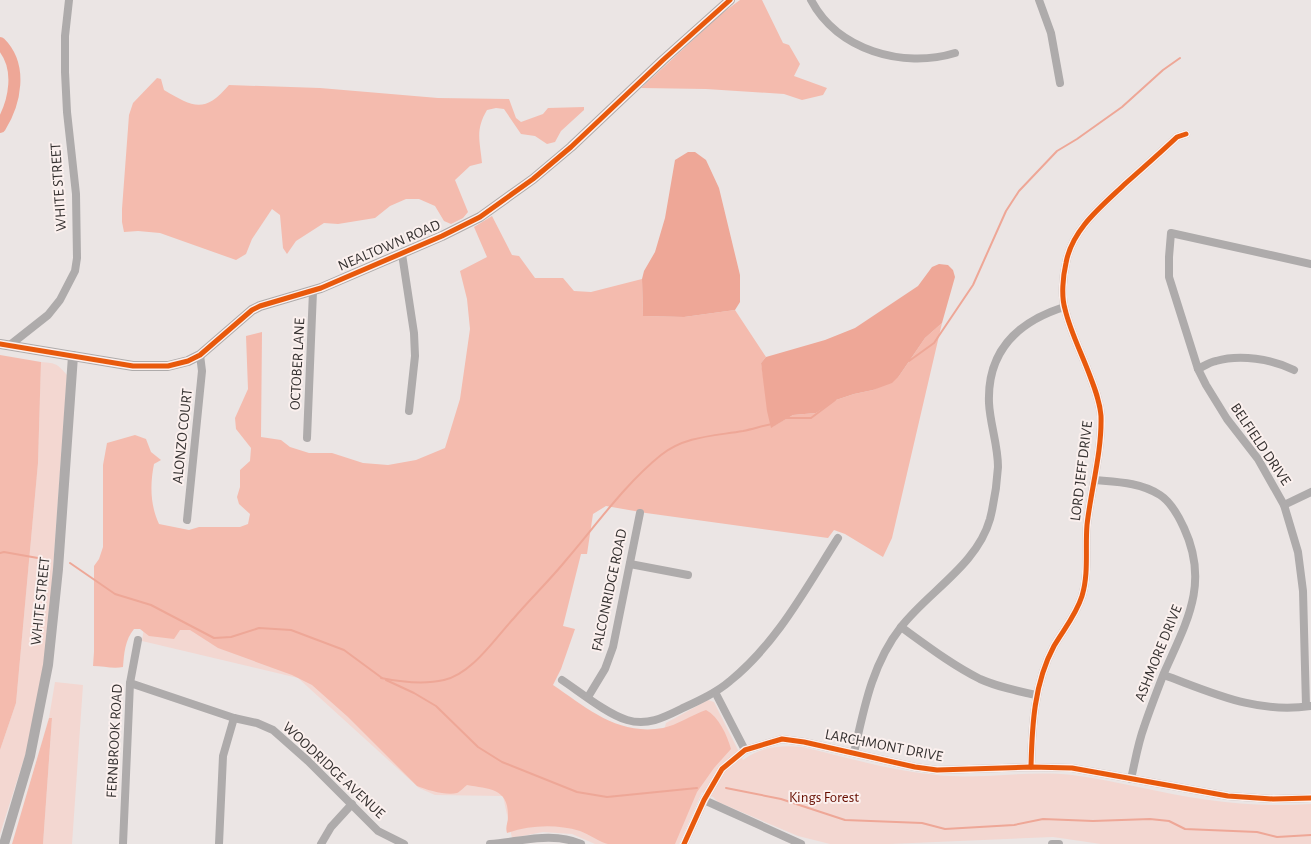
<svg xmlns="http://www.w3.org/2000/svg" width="1311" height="844" viewBox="0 0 1311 844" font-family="'Alegreya Sans',sans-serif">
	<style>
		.green { fill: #f3d7d1 }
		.forest { fill: #f4bbae }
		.water { fill: #eea797 }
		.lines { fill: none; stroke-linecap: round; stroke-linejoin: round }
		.stream { stroke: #eea797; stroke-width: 2 }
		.river { stroke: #eea797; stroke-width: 12 }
		.minor { stroke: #aeabab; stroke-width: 8 }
		.tertiary { stroke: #aeabab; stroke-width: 10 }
		.cycleway-casing { stroke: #fbf0ee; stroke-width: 8 }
		.cycleway { stroke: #e8590c; stroke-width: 5 }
		.labels { text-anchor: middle; stroke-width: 4; stroke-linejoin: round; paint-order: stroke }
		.street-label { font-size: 15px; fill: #353130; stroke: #fbf0ee }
		.park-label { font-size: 15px; fill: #670e00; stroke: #fbf0ee }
	</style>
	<rect width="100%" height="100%" fill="#ebe5e4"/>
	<g class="green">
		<path d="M41,362C57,363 57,364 67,375L47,651L29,743L0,834V750L16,703L38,463Z"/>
		<path d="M145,621L344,650L648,793L666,723L708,700L714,702L743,760C761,747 780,745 802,747C846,757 891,771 936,775C981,780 1026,770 1072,775C1118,781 1163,794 1209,800C1243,805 1277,806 1311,804V844H1101L1053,837L889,844H830L798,836L718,802L713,797L702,792L679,844H595L572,834L543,832L512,838L503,796L435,795L419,788L298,678L142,641Z"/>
		<path d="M55,682L83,685L72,844H43L52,719L49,718Z"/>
	</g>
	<g class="forest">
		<path d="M740,0H762L783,43L789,45L800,64L794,76L827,88L823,95L802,100L784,94L706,89L641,88L721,14Z"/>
		<path d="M157,78L161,79L164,90C194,108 205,113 229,85L320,88L438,98L509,99L516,118L521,122L543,114L548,108L584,107V110L561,131L555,142L547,144L535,136L521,134L504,109L496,108L487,110C475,130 480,141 482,163L470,166L455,180L468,212L463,218L451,224L444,221L435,206L419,199H406L390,206L375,218L338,224L324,223L296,241L287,254L283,248L280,215L272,209L252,239L246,254L236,260L160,233L138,231L124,232L122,222V209L129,115L133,103Z"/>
		<path d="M492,216L512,255L519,256L535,278H563L574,291L591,292L642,279L643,316L684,317L735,310L766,357L761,363L772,427L793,415L816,413L836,400L854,394L873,390L899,376L925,338L942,323L892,538L883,557L845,534L834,530L828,538L646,513L606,506L593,514L587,554H581L563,626L575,629L561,669L553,685C587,708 618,736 663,728C677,725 692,715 706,710C719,717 727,735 731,749L714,768L697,792L675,844C653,844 630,844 608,844C601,843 589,834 580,831C556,824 531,825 507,833C505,827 508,823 508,817C509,788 489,789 467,785C464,787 460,792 457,793C447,796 427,790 417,786L348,717L312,685L292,675L218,648L190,630H180L174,639L149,636L140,629H134C125,640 124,653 123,667C113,669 103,666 93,666L94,652V566L99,559L103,547V465L107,443L135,435L146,439L151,452L161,460L154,464C150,484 150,505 159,524L189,530L199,527H240L248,524L250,514L239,504L237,497L240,487V470L250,461L251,448L236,429L235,418L248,389L246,336L262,332L261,437L281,440L290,447L309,453H332L363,463L388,465L416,460L445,448L460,399L470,329L467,299L460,271L487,257L474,227Z"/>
		<path d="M0,355L41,362L38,463L16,703L0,750Z"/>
		<path d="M49,718H52L43,844H12Z"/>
	</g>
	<g class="water">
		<path d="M688,152H695L706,160L719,188L740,275V302L735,310L684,317L643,316L642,279L644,271L655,252L665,218L675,160Z"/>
		<path d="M939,264L948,265L953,270L955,277L942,323L925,338L899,376L892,383L873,390L854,394L836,400L816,413L793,415L771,428L767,411L761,363L766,357L825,340L855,328L918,286L932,267Z"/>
	</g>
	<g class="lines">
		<g class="stream">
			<path d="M909,361L934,343L973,285L1006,211L1019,191L1057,151L1077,139L1122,107L1163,70L1180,58"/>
			<path d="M786,418H811L835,400"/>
			<path d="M0,553L4,552L49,560"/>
			<path d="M70,563L115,594L151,605L214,638L231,637L259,628L291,630L344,650L382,678"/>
			<path d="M381,678C401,682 423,685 444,680C473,673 495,638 514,618C531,598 550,580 567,559C597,524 625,484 661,455C685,436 714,436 743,431C753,429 762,426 772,424"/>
			<path d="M386,680L414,693L436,706L478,747L502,762L577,792L607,797L697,788"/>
			<path d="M726,788L781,799L845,820L922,823L945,829L1014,825L1043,819L1093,821L1150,819L1169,821L1185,829L1257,832L1277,837L1311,835"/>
		</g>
		<path class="river" d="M0,43C23,66 15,103 0,127"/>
		<g class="minor">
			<path d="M811,0C837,50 903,69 955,53"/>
			<path d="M1039,0L1051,33L1060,83"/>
			<path d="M402,254L414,333L415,356L409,411"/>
			<path d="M10,345L48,315L60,300L75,271L77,258L76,194L67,112L65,72V36L69,0"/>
			<path d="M1198,369C1204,366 1210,362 1216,361C1240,354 1272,359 1294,370"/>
			<path d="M307,438L313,291"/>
			<path d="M1094,480C1116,482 1140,482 1160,495C1171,502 1179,517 1184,528C1210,584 1186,623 1164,673C1157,691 1150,709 1144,727C1138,743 1135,762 1131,779"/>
			<path d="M1284,505L1311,492"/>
			<path d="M187,520L202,371L200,355"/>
			<path d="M630,564L688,575"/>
			<path d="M901,627C926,645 952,665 980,679C998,687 1017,691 1036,695"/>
			<path d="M1164,675C1213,693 1256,714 1311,706"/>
			<path d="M562,680C580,692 607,714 627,720C647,726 663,718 681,709C698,701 716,693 730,681C777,643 806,588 838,538"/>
			<path d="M130,683L234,718L257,723L273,730L308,761L378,831L404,844"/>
			<path d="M715,692L745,750"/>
			<path d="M588,697L605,669L613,647L640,513"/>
			<path d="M1306,706L1303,591L1298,552L1284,505L1258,459L1227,419L1206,385L1198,369L1169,277V257L1171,233L1311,264"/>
			<path d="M854,753C864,708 872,664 901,627C929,591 977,565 990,519C994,503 997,484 998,467C998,445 990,424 989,403C987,351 1017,322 1064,307"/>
			<path d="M1031,767C1032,726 1034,683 1054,646C1064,629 1076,615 1082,596C1089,573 1085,549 1087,525C1091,489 1102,452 1101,416C1100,402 1095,389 1090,376C1082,354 1070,331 1065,309C1061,296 1063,276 1066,263C1072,229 1102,206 1126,183C1143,168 1160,153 1177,137L1186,134"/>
			<path d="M704,800L801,844"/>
			<path d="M123,844L130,683L138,640"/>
			<path d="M219,844L223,756L234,718"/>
			<path d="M321,844L331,827L352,804"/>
			<path d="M490,844C520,842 552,831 581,844"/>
			<path d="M684,844L704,800L722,769L745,750L782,739L804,742L915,767L937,770L1031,767L1072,768L1228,796L1273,799L1311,798"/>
			<path d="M1052,844H1059"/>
		</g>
		<g class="tertiary">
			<path d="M0,344L133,366H168L188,361L200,355L252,310L260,306L321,288L442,236L480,217L533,179L571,147L663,60L730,0"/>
			<path d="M4,844L30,756L48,665L58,569L73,356"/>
		</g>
		<g class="cycleway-casing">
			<g id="cycleway">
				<path d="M0,344L133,366H168L188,361L200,355L252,310L260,306L321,288L442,236L480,217L533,179L571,147L663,60L730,0"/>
				<path d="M1031,767C1032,726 1034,683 1054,646C1064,629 1076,615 1082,596C1089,573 1085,549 1087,525C1091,489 1102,452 1101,416C1100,402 1095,389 1090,376C1082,354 1070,331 1065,309C1061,296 1063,276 1066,263C1072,229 1102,206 1126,183C1143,168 1160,153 1177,137L1186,134"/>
				<path d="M684,844L704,800L722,769L745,750L782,739L804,742L915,767L937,770L1031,767L1072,768L1228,796L1273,799L1311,798"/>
			</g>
		</g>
		<use href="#cycleway" class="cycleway"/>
	</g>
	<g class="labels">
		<g class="street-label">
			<text transform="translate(58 187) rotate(-94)" y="5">WHITE STREET</text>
			<text transform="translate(389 245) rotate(-23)" y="5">NEALTOWN ROAD</text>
			<text transform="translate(297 364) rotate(-87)" y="5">OCTOBER LANE</text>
			<text transform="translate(182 436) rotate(-84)" y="5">ALONZO COURT</text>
			<text transform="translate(1261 444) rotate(56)" y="5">BELFIELD DRIVE</text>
			<text transform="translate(1081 471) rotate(-83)" y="5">LORD JEFF DRIVE</text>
			<text transform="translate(609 590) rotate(-78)" y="5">FALCONRIDGE ROAD</text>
			<text transform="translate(40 601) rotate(-84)" y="5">WHITE STREET</text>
			<text transform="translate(1158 653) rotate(-68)" y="5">ASHMORE DRIVE</text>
			<text transform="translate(114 741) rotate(-87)" y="5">FERNBROOK ROAD</text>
			<text transform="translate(884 745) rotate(11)" y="5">LARCHMONT DRIVE</text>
			<text transform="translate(334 770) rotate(43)" y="5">WOODRIDGE AVENUE</text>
		</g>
		<g class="park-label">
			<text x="824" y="802">Kings Forest</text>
		</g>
	</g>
</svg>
